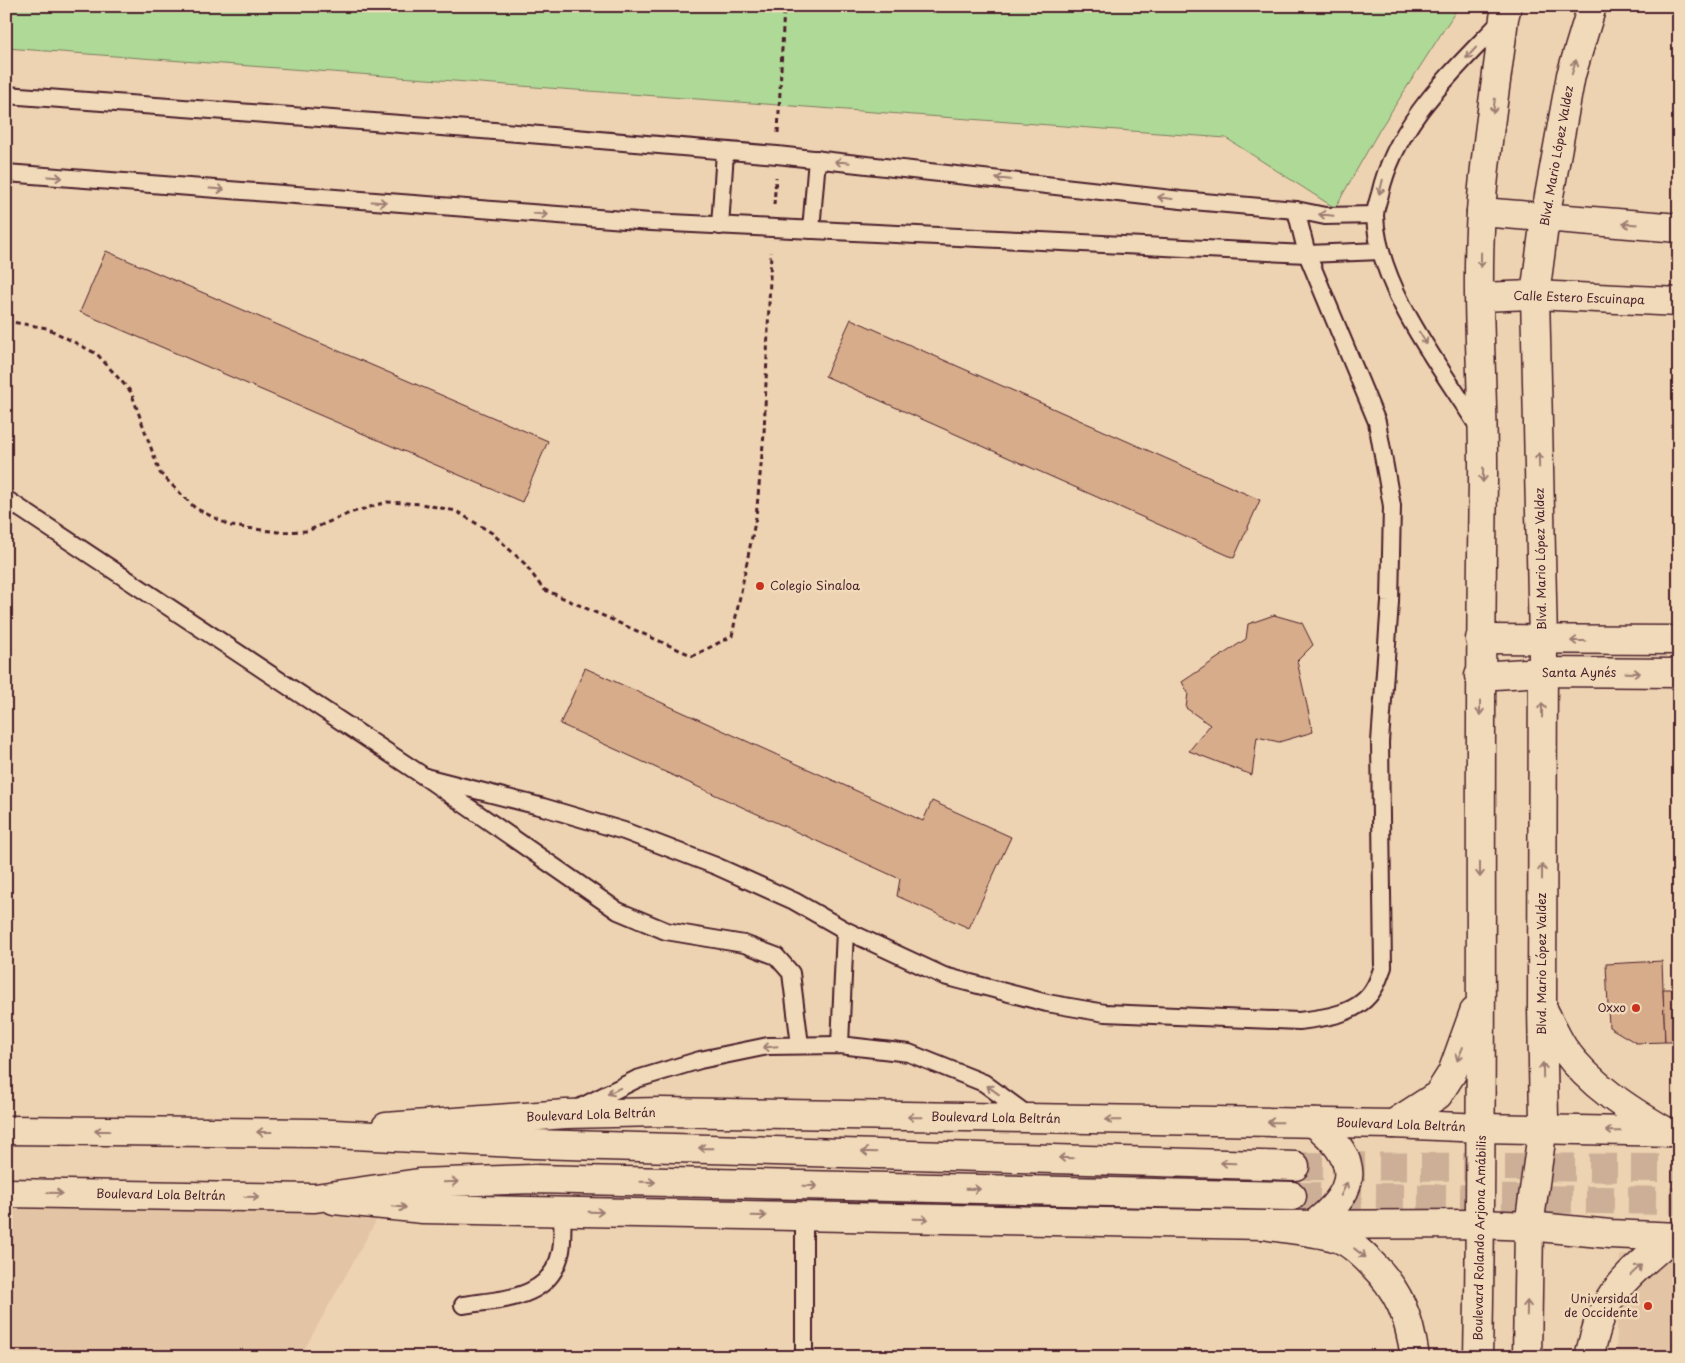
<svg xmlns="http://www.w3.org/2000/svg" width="1685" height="1363" viewBox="0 0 1685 1363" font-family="'Playpen Sans',sans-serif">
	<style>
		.built { fill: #e3c4a4 }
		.green { fill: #aed996; stroke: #7c7c60 }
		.building { fill: #d7ac8b; stroke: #4a1f2b }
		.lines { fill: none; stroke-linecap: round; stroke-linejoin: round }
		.secondary-tunnel { stroke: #ccaf96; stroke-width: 28; stroke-dasharray: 28 14; stroke-linecap: butt }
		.service-casing { stroke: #4a1f2b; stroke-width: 20 }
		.minor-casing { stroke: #4a1f2b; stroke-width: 31 }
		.tertiary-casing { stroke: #4a1f2b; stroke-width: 31 }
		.secondary-casing { stroke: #4a1f2b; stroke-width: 31 }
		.path { stroke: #4a1f2b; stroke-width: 3; stroke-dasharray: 5 4; stroke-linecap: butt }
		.service { stroke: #f0dab9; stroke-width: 16 }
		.minor { stroke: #f0dab9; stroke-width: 28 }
		.tertiary { stroke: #f0dab9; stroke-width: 28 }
		.secondary { stroke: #f0dab9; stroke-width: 28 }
		.oneway { stroke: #9d7c72 }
		.poi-dot { fill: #c8321e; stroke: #f0dab9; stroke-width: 2 }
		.labels { text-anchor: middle; stroke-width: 5; stroke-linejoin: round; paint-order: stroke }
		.street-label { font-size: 12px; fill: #4a1f2b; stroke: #f0dab9 }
		.poi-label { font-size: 12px; fill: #4a1f2b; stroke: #f0dab9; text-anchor: end }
	</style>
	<rect width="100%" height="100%" fill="#edd3b1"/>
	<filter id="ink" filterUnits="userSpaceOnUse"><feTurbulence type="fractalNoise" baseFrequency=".02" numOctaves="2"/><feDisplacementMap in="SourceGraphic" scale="10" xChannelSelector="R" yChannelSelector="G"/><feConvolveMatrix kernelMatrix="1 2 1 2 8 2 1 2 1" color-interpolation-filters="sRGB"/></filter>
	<g filter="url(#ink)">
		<g class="built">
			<path d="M6,1197L385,1205L300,1357H6Z"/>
			<path d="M1679,1254V1357H1616L1620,1255Z"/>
		</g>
		<path class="green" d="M6,6H1459L1380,129L1335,208L1226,138L6,48Z"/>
		<g class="building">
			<path d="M106,251L548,441L522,502L80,312Z"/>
			<path d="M851,319L1260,500L1234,558L825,376Z"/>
			<path d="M1274,615L1302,623L1313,645L1297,661L1313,732L1279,742L1257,737L1252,775L1189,751L1210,725L1186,708L1188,693L1182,682L1246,639L1248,624Z"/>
			<path d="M585,668L923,821L932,801L1011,837L969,928L897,896L900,879L560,724Z"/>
			<path d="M1662,961L1665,1042L1636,1043L1609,1027L1606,964Z"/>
			<path d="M1663,989H1679V1042H1665Z"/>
		</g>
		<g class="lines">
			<g class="secondary-tunnel">
				<path d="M1295,1166L1679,1168"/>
				<path d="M1292,1196L1679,1201"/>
			</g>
			<g class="service-casing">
				<g id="service">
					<path d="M6,95L482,130L777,155L1181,200L1296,210L1325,216L1375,215"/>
					<path d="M6,173L651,222L1307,254L1381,251"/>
					<path d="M720,226L725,152"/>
					<path d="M811,230L817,159"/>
					<path d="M1479,428C1442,369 1378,288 1375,216C1375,209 1378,201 1380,194C1396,122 1454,71 1503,19"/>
					<path d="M6,499L425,777L618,911L666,931L744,944L776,956L791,973L800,1045"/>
					<path d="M425,777L543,807L624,831L716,866L794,901L845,930L944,976L1047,1003L1105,1013L1299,1021C1325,1018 1360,1014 1374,988C1378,982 1380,974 1383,967L1380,742L1390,602L1392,506L1377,422L1307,254L1296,210"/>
					<path d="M840,1045L845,930"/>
					<path d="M577,1109L637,1079L700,1060L768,1046L840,1045L909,1053L984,1083L1029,1116"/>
					<path d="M804,1217V1357"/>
					<path d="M463,1305C503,1299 551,1300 561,1251C563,1239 562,1224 563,1212"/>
				</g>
			</g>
			<g class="minor-casing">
				<g id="minor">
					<path d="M1481,212L1679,228"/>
					<path d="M1480,297L1535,295L1679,302"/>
					<path d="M1480,639L1679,640"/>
					<path d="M1479,676L1542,672L1679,673"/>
				</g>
			</g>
			<g class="tertiary-casing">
				<g id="tertiary">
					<path d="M386,1127L566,1114L661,1112L1393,1124L1482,1128L1677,1132"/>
					<path d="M334,1200L423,1209L1264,1225L1480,1224L1529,1226L1610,1234L1679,1237"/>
					<path d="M1313,1225C1360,1189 1360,1159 1314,1123"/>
				</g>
			</g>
			<g class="secondary-casing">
				<g id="secondary">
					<path d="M1544,1011C1550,1023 1556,1037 1564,1049C1590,1085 1629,1110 1667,1132"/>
					<path d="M1393,1124L1438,1095L1452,1073L1474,1012"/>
					<path d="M6,1130L313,1133L534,1144L1295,1166"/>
					<path d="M6,1193L315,1198L419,1183L534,1179L1292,1196"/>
					<path d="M1264,1225C1284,1229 1323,1232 1340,1239C1351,1243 1362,1254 1370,1262C1400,1291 1409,1317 1415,1357"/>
					<path d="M1478,1357C1484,1065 1478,773 1483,481C1484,392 1475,301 1481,212C1485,147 1497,82 1504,18L1507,6"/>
					<path d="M1527,1357L1529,1226L1544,1119L1542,1007L1543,641L1535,295L1545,218L1571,75L1592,6"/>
					<path d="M1589,1357C1594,1338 1598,1318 1609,1301C1624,1276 1650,1257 1672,1237"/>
				</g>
			</g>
			<g class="path">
				<path d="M778,133L784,6"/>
				<path d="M774,205L776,177"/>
				<path d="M6,321L47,328L97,354L131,392L160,473L195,508L231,526L278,532L307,531L350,513L387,502L421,504L456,511L492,533L525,564L543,589L693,656L732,636L756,517L764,434L771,252"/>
			</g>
			<use href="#service" class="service"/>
			<use href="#minor" class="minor"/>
			<use href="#tertiary" class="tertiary"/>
			<use href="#secondary" class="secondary"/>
		</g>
		<defs><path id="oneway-shaft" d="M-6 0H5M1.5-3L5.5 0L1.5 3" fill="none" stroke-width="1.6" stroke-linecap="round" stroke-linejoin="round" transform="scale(1.25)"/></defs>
		<g class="oneway">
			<use href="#oneway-shaft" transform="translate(1471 53) rotate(133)"/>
			<use href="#oneway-shaft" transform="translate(1574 67) rotate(-73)"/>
			<use href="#oneway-shaft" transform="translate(1494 106) rotate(97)"/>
			<use href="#oneway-shaft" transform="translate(842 162) rotate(-174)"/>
			<use href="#oneway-shaft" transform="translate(55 177) rotate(4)"/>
			<use href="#oneway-shaft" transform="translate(1003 179) rotate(-174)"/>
			<use href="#oneway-shaft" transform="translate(1381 187) rotate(104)"/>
			<use href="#oneway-shaft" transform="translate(217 189) rotate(4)"/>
			<use href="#oneway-shaft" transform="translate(1165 198) rotate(-173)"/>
			<use href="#oneway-shaft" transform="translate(379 202) rotate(4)"/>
			<use href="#oneway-shaft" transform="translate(541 214) rotate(4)"/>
			<use href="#oneway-shaft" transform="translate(1326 215) rotate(-174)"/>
			<use href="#oneway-shaft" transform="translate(1630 224) rotate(-176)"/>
			<use href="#oneway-shaft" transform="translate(1481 260) rotate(91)"/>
			<use href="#oneway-shaft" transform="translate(1423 338) rotate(58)"/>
			<use href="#oneway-shaft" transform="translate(1539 460) rotate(-91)"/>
			<use href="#oneway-shaft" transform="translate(1483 475) rotate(91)"/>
			<use href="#oneway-shaft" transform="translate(1578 641) rotate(180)"/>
			<use href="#oneway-shaft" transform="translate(1633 673) rotate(1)"/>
			<use href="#oneway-shaft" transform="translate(1480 708) rotate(90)"/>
			<use href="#oneway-shaft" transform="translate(1542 710) rotate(-90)"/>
			<use href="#oneway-shaft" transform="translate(1480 870) rotate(90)"/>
			<use href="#oneway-shaft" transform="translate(1542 872) rotate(-90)"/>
			<use href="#oneway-shaft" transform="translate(770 1047) rotate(175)"/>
			<use href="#oneway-shaft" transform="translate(1460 1054) rotate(113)"/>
			<use href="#oneway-shaft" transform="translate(1543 1070) rotate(-91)"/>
			<use href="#oneway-shaft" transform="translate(993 1090) rotate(-144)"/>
			<use href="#oneway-shaft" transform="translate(614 1091) rotate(154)"/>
			<use href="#oneway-shaft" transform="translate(915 1117) rotate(-179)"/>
			<use href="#oneway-shaft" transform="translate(1113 1120) rotate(-179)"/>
			<use href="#oneway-shaft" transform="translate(1275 1122) rotate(-179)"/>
			<use href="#oneway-shaft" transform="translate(102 1131) rotate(-180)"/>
			<use href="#oneway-shaft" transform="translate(1613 1131) rotate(-179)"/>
			<use href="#oneway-shaft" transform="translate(264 1132) rotate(-180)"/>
			<use href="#oneway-shaft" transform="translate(706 1148) rotate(-179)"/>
			<use href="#oneway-shaft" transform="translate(869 1152) rotate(-178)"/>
			<use href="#oneway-shaft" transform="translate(1066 1158) rotate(-178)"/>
			<use href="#oneway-shaft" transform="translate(1228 1163) rotate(-178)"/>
			<use href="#oneway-shaft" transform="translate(451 1182) rotate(-2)"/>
			<use href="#oneway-shaft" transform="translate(648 1182) rotate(1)"/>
			<use href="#oneway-shaft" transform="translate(810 1186) rotate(1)"/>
			<use href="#oneway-shaft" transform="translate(973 1189) rotate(1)"/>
			<use href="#oneway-shaft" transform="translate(1344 1189) rotate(-64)"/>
			<use href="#oneway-shaft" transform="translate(55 1193) rotate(1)"/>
			<use href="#oneway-shaft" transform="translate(252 1197) rotate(1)"/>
			<use href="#oneway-shaft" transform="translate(399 1207) rotate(5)"/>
			<use href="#oneway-shaft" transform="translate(596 1212) rotate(1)"/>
			<use href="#oneway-shaft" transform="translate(759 1216) rotate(1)"/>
			<use href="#oneway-shaft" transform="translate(921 1219) rotate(1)"/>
			<use href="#oneway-shaft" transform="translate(1360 1253) rotate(38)"/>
			<use href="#oneway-shaft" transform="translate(1636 1270) rotate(-43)"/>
			<use href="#oneway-shaft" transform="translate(1527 1308) rotate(-89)"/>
		</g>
	</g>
	<g class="poi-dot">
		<circle cx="760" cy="586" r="5"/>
		<circle cx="1636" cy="1008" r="5"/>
		<circle cx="1648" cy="1306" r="5"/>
	</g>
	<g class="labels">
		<g class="street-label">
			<text transform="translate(1557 156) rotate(-80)" y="4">Blvd. Mario López Valdez</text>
			<text transform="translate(1579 298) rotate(2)" y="4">Calle Estero Escuinapa</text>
			<text transform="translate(1541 559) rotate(-91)" y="4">Blvd. Mario López Valdez</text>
			<text x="1579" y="677">Santa Aynés</text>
			<text transform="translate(1542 964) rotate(-90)" y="4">Blvd. Mario López Valdez</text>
			<text transform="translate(591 1115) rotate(-2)" y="4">Boulevard Lola Beltrán</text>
			<text transform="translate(996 1118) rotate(1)" y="4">Boulevard Lola Beltrán</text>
			<text transform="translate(1401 1125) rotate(2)" y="4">Boulevard Lola Beltrán</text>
			<text transform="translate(161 1195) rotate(1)" y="4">Boulevard Lola Beltrán</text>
			<text transform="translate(1480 1238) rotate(-89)" y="4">Boulevard Rolando Arjona Amábilis</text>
		</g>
		<g class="poi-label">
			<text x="770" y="590" text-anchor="start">Colegio Sinaloa</text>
			<text x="1626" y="1012">Oxxo</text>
			<text x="1638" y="1303">Universidad<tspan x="1638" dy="14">de Occidente</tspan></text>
		</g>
	</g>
	<rect width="1685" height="1363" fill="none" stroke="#f0dab9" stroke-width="25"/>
	<rect x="12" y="12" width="1660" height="1338" fill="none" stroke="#4a1f2b" stroke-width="2" filter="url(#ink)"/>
</svg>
